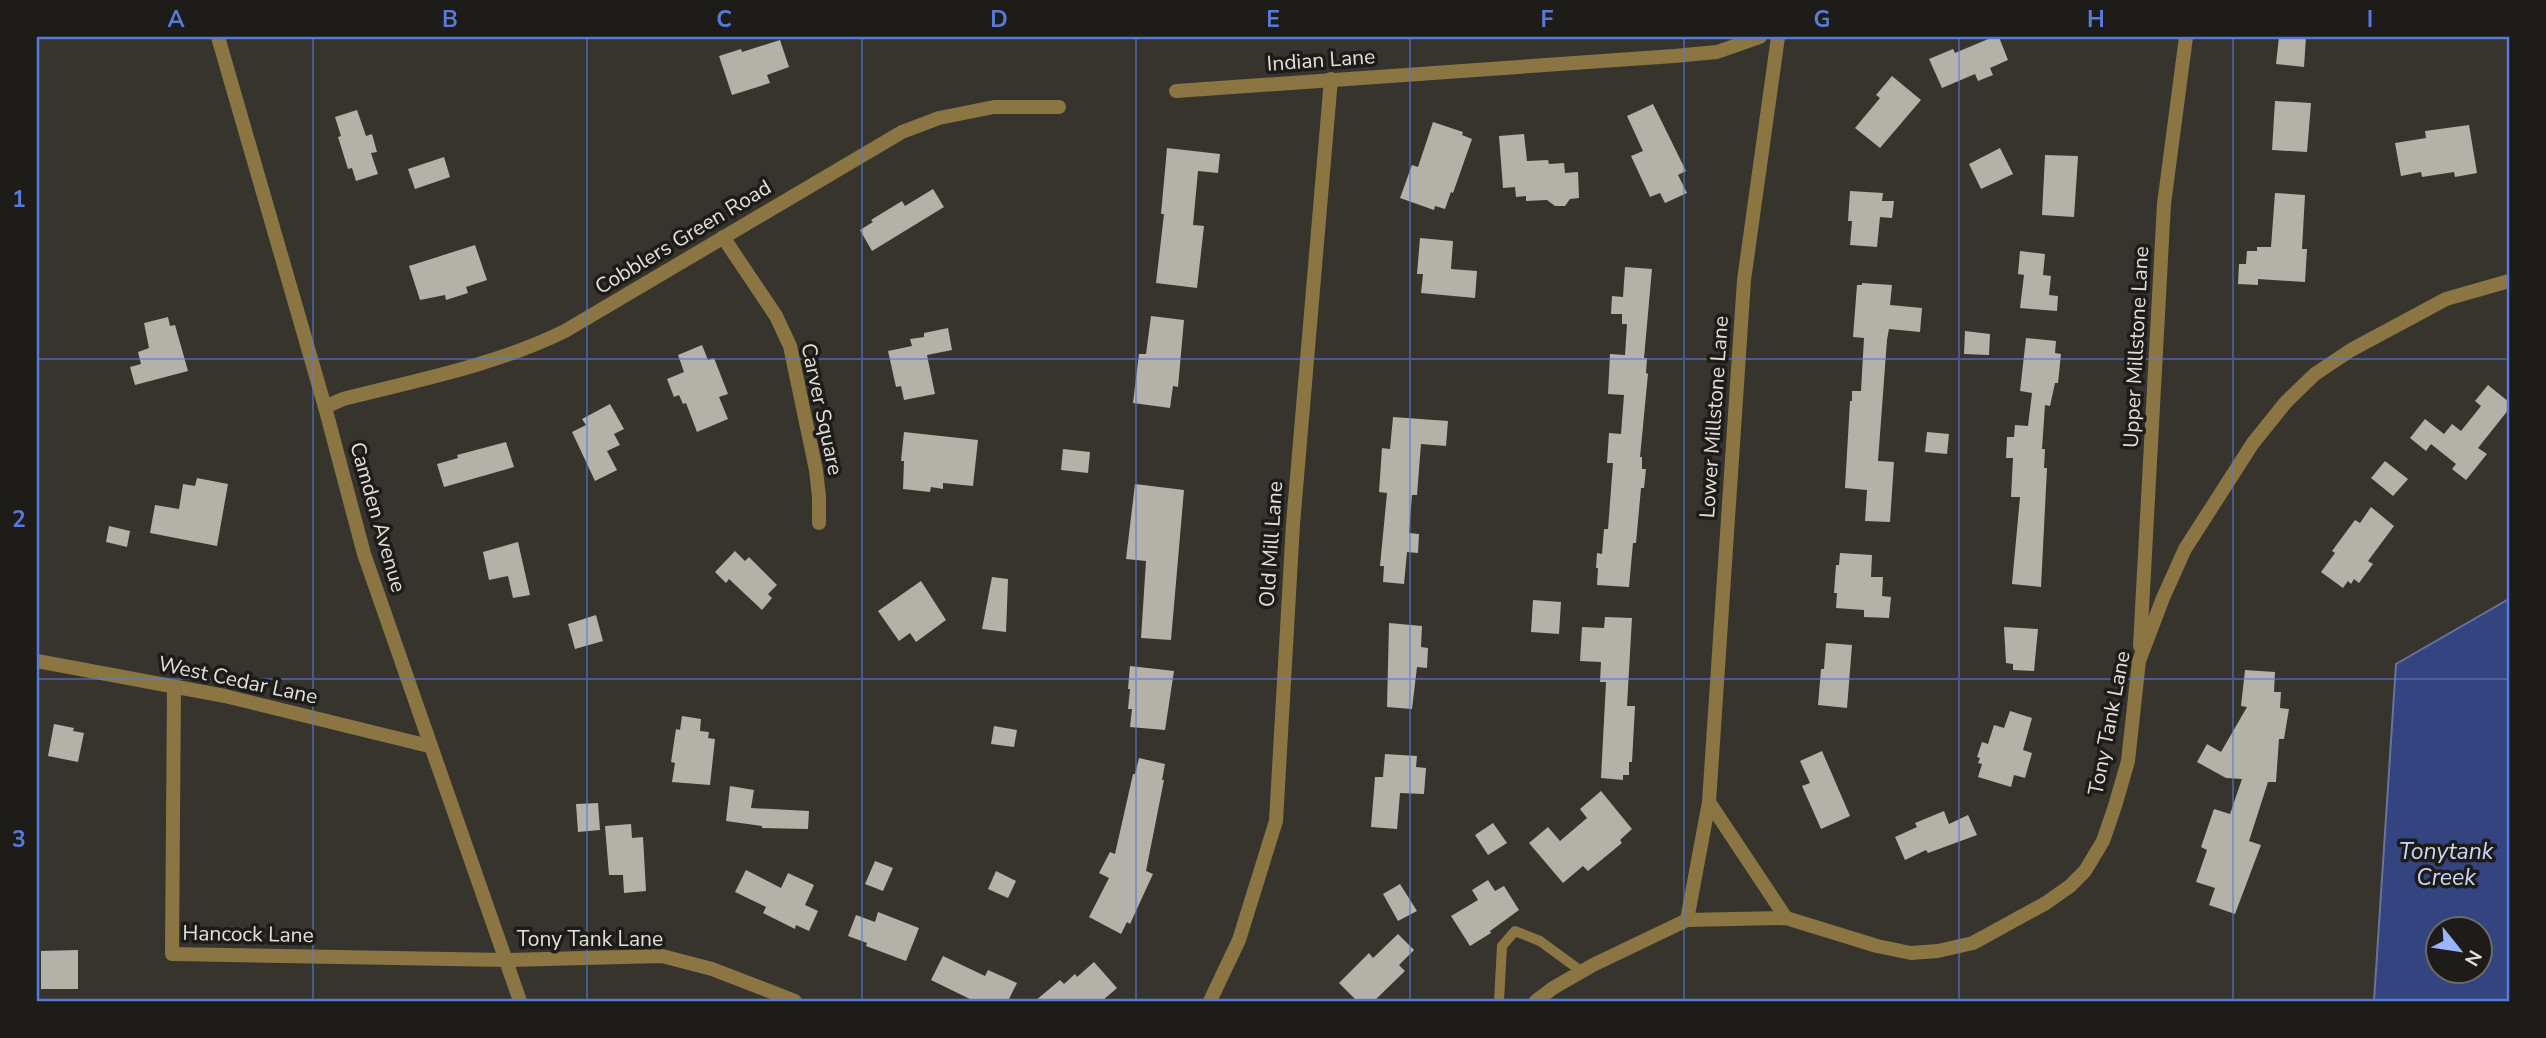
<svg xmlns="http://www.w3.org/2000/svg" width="2546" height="1038" viewBox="0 0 2546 1038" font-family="'Nunito Sans',sans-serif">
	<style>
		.water { fill: #344480; stroke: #68739c; stroke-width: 2; fill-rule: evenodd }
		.building { fill: #b4b1a9 }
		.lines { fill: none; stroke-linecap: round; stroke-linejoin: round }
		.service { stroke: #8a7543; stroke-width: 10 }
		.minor { stroke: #8a7543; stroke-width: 14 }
		.tertiary { stroke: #8a7543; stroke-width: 14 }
		.grid { fill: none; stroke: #587ad9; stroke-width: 2; stroke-opacity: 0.55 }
		.labels { text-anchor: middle; stroke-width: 7; stroke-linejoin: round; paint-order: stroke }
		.street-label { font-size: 21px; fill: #e2e0dc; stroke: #1d1c19 }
		.water-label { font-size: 23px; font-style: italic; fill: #c9d6fa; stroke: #1d1c19 }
		.neatline { fill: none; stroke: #587ad9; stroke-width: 2.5 }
		.grid-label { font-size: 23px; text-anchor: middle; font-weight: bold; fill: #587ad9 }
	</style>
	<rect width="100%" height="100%" fill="#37342d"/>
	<path class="water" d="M2509,599V1001H2374L2396,664ZM2438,930H2480V972H2438Z"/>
	<g class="building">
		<path d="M1993,37H1999L2008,60L1990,68L1993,75L1978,81L1975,74L1942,88L1929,59L1953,49L1955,53Z"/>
		<path d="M2279,37H2306L2304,67L2276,64Z"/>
		<path d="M780,40L789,67L767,75L770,83L732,95L719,56L741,49L742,52Z"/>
		<path d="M1892,76L1921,100L1880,148L1855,128L1880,98L1876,95Z"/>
		<path d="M2275,101L2311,103L2307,152L2272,150Z"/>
		<path d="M1653,104L1686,171L1678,175L1687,193L1665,203L1660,193L1650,197L1631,156L1643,151L1627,116Z"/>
		<path d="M357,110L366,136L372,134L377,152L371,153L378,174L356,181L352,168L348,169L338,137L341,136L335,117Z"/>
		<path d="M1433,122L1463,132L1462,135L1472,139L1453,193L1451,192L1445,209L1435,206L1434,210L1400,198L1412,165L1418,167Z"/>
		<path d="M2469,125L2477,173L2455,177L2454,172L2422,177L2421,172L2401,176L2395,143L2426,138L2425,131Z"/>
		<path d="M1524,134L1527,161L1548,160L1549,164L1564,163L1565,173L1578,172L1579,198L1570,199L1565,206H1555L1547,200L1526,201V196L1516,197L1515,187L1503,188L1499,136Z"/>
		<path d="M1167,148L1220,154L1218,173L1198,171L1193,225L1204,226L1197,288L1156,283L1164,214H1161Z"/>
		<path d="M2000,148L2013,174L1981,189L1969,164Z"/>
		<path d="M2045,155L2078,156L2074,217L2042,215Z"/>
		<path d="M444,157L450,177L415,189L408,169Z"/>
		<path d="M933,189L944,207L872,251L860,230L873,222L871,220L902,201L905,206Z"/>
		<path d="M1850,191L1883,193L1882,201H1894L1892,218L1880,217L1877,247L1850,245L1852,221H1848Z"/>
		<path d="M2275,193L2305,195L2302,249H2307L2305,282L2258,279V285L2238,284L2239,264H2246L2247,251H2257V247H2271Z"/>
		<path d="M1420,238L1453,241L1451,269L1477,271L1475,298L1421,293L1423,274H1417Z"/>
		<path d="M475,245L487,280L466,287L468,293L446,300L445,295L420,300L409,266Z"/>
		<path d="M2020,251L2045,254L2043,275L2051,276L2049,295L2058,296L2057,311L2020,308L2024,275L2018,274Z"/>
		<path d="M1625,267L1652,269L1644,358H1647L1646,373L1648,374L1640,457H1642V469H1646L1644,488H1641L1636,543H1633L1629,587L1597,585L1598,568H1596L1597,553L1602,554L1604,529H1608L1613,463H1607L1609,433L1621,434L1624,395L1608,394L1610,354L1625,355L1627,324H1622V314H1611L1612,296L1623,297Z"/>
		<path d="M1862,283L1892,285L1890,305L1922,308L1920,332L1889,329L1887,340L1878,461L1894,462L1890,522L1865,521L1867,490L1845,488L1850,401H1852V391H1861L1864,338L1853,337L1857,285H1862Z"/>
		<path d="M1151,316L1184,320L1178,387L1173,386L1170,408L1133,403L1139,354H1146Z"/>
		<path d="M168,317L170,326L175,325L188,371L135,385L130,367L141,364L138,352L149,348L144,323Z"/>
		<path d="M948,328L952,350L927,355L935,394L904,400L901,386L896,387L888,351L912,346L910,339L924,337V333Z"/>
		<path d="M1965,331L1990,334L1989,355L1964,354Z"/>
		<path d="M2026,338L2056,341L2055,353L2061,354L2058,383H2055L2050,406L2045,405L2042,449H2045L2044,468H2047L2041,587L2012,584L2020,497H2011L2013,458H2006L2007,437H2014L2015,425L2028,426L2032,393L2020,391Z"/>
		<path d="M702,345L708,360L714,358L728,394L719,397L728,419L697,432L686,403L683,404L679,395L674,397L667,379L684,372L678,355Z"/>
		<path d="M2488,385L2509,402V409L2478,448L2487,454L2466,480L2452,469L2456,464L2431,444L2426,451L2410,438L2425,419L2444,434L2452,424L2461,431L2481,406L2475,401Z"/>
		<path d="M610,404L624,429L614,434L620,445L607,451L617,470L595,481L572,432L586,425L582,419Z"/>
		<path d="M1393,417L1448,421L1446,446L1421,444L1417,495H1412L1409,533L1419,534L1418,553L1407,552L1404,584L1383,582L1384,566H1380L1387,493L1379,492L1382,448L1390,449Z"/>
		<path d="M904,432L978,440L973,486L943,483V489L931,487L930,492L903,489L904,461H901Z"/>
		<path d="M1927,432L1949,434L1947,454L1925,452Z"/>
		<path d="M506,442L514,467L444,487L437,464L458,458L457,455Z"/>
		<path d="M1063,449L1090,452L1088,473L1061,470Z"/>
		<path d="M2385,461L2408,479L2393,496L2371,478Z"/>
		<path d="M197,478L228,484L217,546L150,533L155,505L179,509L183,484L195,486Z"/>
		<path d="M1135,484L1184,490L1171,640L1141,638L1146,561L1126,559Z"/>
		<path d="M2371,507L2394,526L2368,561L2373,564L2359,583L2354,579L2351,584L2348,581L2343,588L2321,572L2335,553L2332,551L2355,520L2360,523Z"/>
		<path d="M109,526L130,531L127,547L106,542Z"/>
		<path d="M518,542L530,595L513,598L508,576L489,580L483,552Z"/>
		<path d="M735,551L745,561L749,557L777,585L768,594L772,598L762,610L729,579L726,583L715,572Z"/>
		<path d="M1840,553L1872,555L1871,577H1883L1882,596L1891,597L1889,618L1864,617V610L1836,608L1837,593H1834L1836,565H1839Z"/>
		<path d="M992,577L1008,579L1006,632L982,629Z"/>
		<path d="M921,581L946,620L916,642L910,633L899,641L878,611Z"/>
		<path d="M1533,600L1561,602L1559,634L1531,632Z"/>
		<path d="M596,615L603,641L575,649L568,624Z"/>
		<path d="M1605,617L1632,618L1627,706H1635L1632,762H1629V775H1623V780L1601,778L1606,682H1600L1601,662L1580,661L1582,627L1604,628Z"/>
		<path d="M1389,623L1422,626L1421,647L1428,648L1427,668L1417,667L1412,709L1387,707Z"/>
		<path d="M2004,627L2038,629L2034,671L2013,670V664L2006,663Z"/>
		<path d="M1826,643L1852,645L1847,708L1818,705L1821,669H1824Z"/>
		<path d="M1130,666L1174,671L1165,730L1130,727L1132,709H1128L1130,689H1128Z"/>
		<path d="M2245,670L2275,672L2274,692H2281L2280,708L2289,709L2284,739H2279L2276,782H2268L2249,841L2261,845L2235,914L2209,905L2215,888L2196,882L2207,850L2201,847L2214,809L2230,814L2242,779L2226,778L2197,762L2207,744L2221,752L2247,707L2241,706Z"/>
		<path d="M2010,711L2032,718L2023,750L2032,753L2025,778L2014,775L2011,787L1978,777L1982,764L1978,763L1980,758L1977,757L1982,742L1988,744L1994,725L2004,728Z"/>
		<path d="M682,716L701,719L700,731L709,732L708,738L715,739L710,785L672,782L675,763L671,762L676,729L680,730Z"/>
		<path d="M54,724L74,728L73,731L84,733L78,762L48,756Z"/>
		<path d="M994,726L1017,730L1014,747L991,744Z"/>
		<path d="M1822,751L1850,816L1821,829L1802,786L1810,783L1800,761Z"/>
		<path d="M1385,754L1417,756L1416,767L1426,768L1424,794L1400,793L1397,829L1371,827L1375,777H1383Z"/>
		<path d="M1139,758L1165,764L1162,780H1164L1146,871L1153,874L1130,924L1127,922L1121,934L1089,917L1109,878L1099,873L1110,852L1115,854L1133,774H1135Z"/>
		<path d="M730,786L754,790L751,808L809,811L808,829L762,828V826L726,821Z"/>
		<path d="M1601,791L1632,829L1620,840L1622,843L1588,871L1583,866L1563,883L1529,843L1548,827L1560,841L1587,818L1580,809Z"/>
		<path d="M598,803L600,830L578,832L576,804Z"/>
		<path d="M1944,811L1949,824L1968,815L1977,835L1928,853L1926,850L1905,860L1895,837L1917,827L1915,823Z"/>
		<path d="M1493,823L1507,843L1488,855L1475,835Z"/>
		<path d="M631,824L632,838L643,837L646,891L624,893L623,875H609L605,826Z"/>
		<path d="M875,861L893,868L883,891L865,884Z"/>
		<path d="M746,870L781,888L788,873L814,885L805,905L818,911L809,931L796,925L795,929L763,913L766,907L735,892Z"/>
		<path d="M996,871L1016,881L1008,898L988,889Z"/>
		<path d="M1488,880L1495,891L1504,886L1519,910L1490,931L1491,933L1470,946L1451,916L1478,900L1472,890Z"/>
		<path d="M1400,884L1417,911L1398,921L1383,894Z"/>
		<path d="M878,912L919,928L906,961L866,946L867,943L848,936L856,915L875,922Z"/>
		<path d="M1398,934L1414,950L1399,965L1405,971L1374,1001H1357L1339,983L1369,953L1373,958Z"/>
		<path d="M78,950V989H41V951Z"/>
		<path d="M943,956L985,976L988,970L1017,983L1008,1001H974L931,980Z"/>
		<path d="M1094,962L1117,988L1102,1001H1035L1060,980L1064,984L1075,974L1077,977Z"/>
	</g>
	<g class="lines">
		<path class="service" d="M1499,1001L1502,946L1515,931L1540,941L1581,971"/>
		<g class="minor">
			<path d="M1176,91L1674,56L1717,52L1760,37"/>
			<path d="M723,237L776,316L790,346L816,470L819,497V523"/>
			<path d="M325,407L343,399C418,380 496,365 565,331L902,132L939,118L994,107H1059"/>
			<path d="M2140,646L2164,204L2186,37"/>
			<path d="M37,661L225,696L429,746"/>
			<path d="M174,688L172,954L505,960L662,956L712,969L795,1001"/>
			<path d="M1709,802L1786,918"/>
			<path d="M1687,920L1709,802L1744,280L1778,37"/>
			<path d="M1210,1001L1239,940L1276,821L1293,524L1331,79"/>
			<path d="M1536,1001L1553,988L1593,965L1687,920L1786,918L1877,946L1911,953L1938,951L1973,943L2046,903L2070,886L2085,871L2103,841L2115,806L2128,761L2139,661L2163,598L2185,549L2253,443L2286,402L2315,374L2351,350L2446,299L2509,281"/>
		</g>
		<path class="tertiary" d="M218,37L325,407L364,554L520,1001"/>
	</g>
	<path class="grid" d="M313,37V1001M587,37V1001M862,37V1001M1136,37V1001M1410,37V1001M1684,37V1001M1959,37V1001M2233,37V1001M37,359H2509M37,679H2509"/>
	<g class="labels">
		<g class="street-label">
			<text transform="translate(1321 60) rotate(-4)" y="7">Indian Lane</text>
			<text transform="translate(683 237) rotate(-31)" y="7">Cobblers Green Road</text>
			<text transform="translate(2136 347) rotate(-87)" y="7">Upper Millstone Lane</text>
			<text transform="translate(822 409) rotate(78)" y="7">Carver Square</text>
			<text transform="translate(1714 417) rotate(-86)" y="7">Lower Millstone Lane</text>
			<text transform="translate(378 517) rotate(74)" y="7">Camden Avenue</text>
			<text transform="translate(1271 544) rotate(-86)" y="7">Old Mill Lane</text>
			<text transform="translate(238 680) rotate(12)" y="7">West Cedar Lane</text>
			<text transform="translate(2109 723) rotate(-79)" y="7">Tony Tank Lane</text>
			<text transform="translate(248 934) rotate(1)" y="7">Hancock Lane</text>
			<text x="590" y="946">Tony Tank Lane</text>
		</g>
		<g class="water-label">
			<text x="2446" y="859">Tonytank<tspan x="2446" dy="26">Creek</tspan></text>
		</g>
	</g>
	<rect width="2546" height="1038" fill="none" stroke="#1d1c19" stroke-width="77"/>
	<g transform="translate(2459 950) rotate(120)"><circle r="33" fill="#1d1c19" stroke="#6c6a67" stroke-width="2"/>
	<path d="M0-5L12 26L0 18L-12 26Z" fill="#9cb4fd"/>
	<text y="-10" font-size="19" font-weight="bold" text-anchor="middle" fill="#e2e0dc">N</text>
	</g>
	<rect x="38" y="38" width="2470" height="962" class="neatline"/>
	<g class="grid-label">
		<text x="176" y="27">A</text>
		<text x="450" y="27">B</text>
		<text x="724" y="27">C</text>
		<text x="999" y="27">D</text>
		<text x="1273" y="27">E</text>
		<text x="1547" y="27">F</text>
		<text x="1822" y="27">G</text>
		<text x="2096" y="27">H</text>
		<text x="2370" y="27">I</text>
		<text x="19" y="207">1</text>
		<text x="19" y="527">2</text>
		<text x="19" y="847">3</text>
	</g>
</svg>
